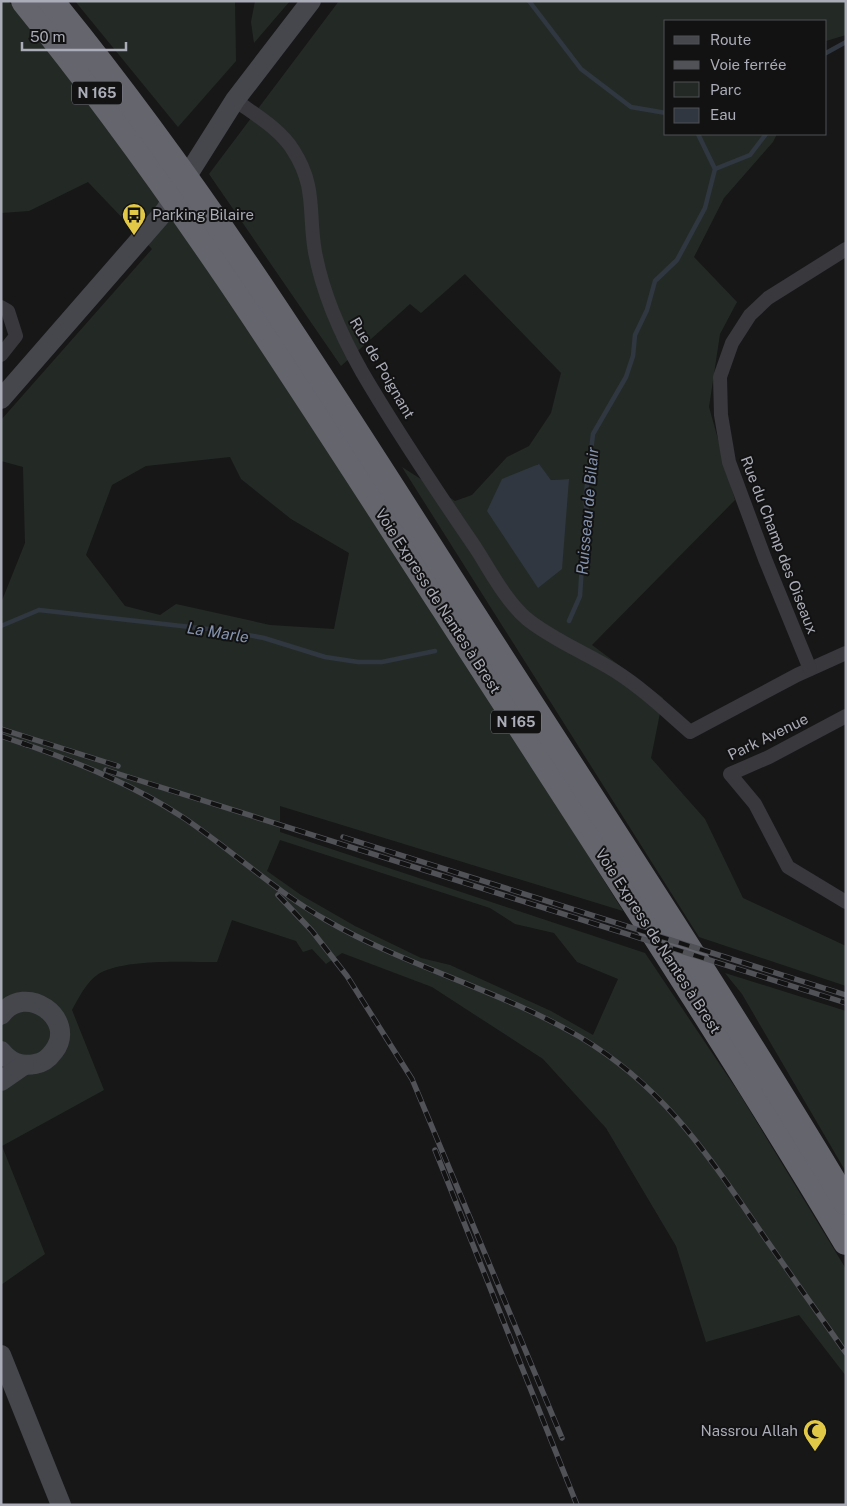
<svg xmlns="http://www.w3.org/2000/svg" width="847" height="1506" viewBox="0 0 847 1506" font-family="'Public Sans',sans-serif">
	<style>
		.green { fill: #232a25; fill-rule: evenodd }
		.water { fill: #313740 }
		.lines { fill: none; stroke-linecap: round; stroke-linejoin: round }
		.stream { stroke: #313740; stroke-width: 4.5 }
		.street { stroke: #38383d; stroke-width: 14 }
		.secondary { stroke: #46474d; stroke-width: 20 }
		.highway { stroke: #65656e; stroke-width: 26 }
		.rail-casing { stroke: #515258; stroke-width: 5.5 }
		.rail { stroke: #121213; stroke-width: 4; stroke-dasharray: 11; stroke-linecap: butt }
		.labels { text-anchor: middle; stroke-width: 4; stroke-linejoin: round; paint-order: stroke }
		.shield { fill: #121213; stroke: #7c7e86; stroke-width: 1 }
		.shield-label { font-size: 14px; font-weight: bold; fill: #aaacb7 }
		.poi-label { font-size: 15px; fill: #aaacb7; stroke: #121213; text-anchor: start }
		.street-label { font-size: 15px; fill: #aaacb7; stroke: #121213 }
		.water-label { font-size: 16px; font-style: italic; fill: #8593af; stroke: #121213 }
	</style>
	<rect width="100%" height="100%" fill="#171718"/>
	<g class="green">
		<path d="M1,1H8L34,32L153,188L452,638L623,911L280,806V832L645,953L739,1093L846,1269V1376L799,1315L706,1342L676,1246L606,1128L543,1059L432,987L342,953L326,964L312,949L303,952L296,941L232,920L217,962C186,962 132,959 104,971C88,978 80,996 72,1010L104,1090L2,1146L45,1254L1,1285V603L25,543L23,467L1,461V420L152,249L88,182L29,211L1,213ZM230,457L241,479L291,519L349,553L334,629L270,625L176,604L160,615L125,606L86,555L112,485L146,466ZM280,840L490,908L515,924L554,933L577,962L618,979L593,1035L551,1011L450,965L421,958L355,926L301,895L267,871Z"/>
		<path d="M75,1H235L236,61L178,127Z"/>
		<path d="M255,1H290L254,43L251,22Z"/>
		<path d="M339,1H846V35L826,41V21H666V134H777L773,142L724,198L694,257L737,302L720,334L709,407L735,500L592,645L663,698L651,758L705,819L743,898L846,946V986L699,937L402,467L455,501L472,495L507,457L529,446L551,413L561,373L465,274L421,313L410,304L341,366L209,174ZM538,464L551,480L569,479L487,511Z"/>
		<path d="M725,973L846,1011V1172L742,994Z"/>
	</g>
	<path class="water" d="M539,464L551,480L569,479L562,569L538,588L487,511L502,479Z"/>
	<g class="lines">
		<g class="stream">
			<path d="M529,1L581,69L631,107L666,113"/>
			<path d="M826,53L846,42"/>
			<path d="M715,169L750,155L766,134"/>
			<path d="M569,621L580,596L582,564L589,518L585,502L593,434L626,377L633,356L635,335L647,310L655,281L677,260L705,208L715,169L698,134"/>
			<path d="M1,626L39,610L226,631L264,638L325,657L358,662H382L435,651"/>
		</g>
		<g class="street">
			<path d="M235,100C254,114 280,129 293,150C317,187 308,213 315,252C323,295 341,335 362,372C397,432 436,490 475,547C490,570 505,600 527,619C553,640 586,653 615,671C642,688 666,711 690,732L797,675L846,653"/>
			<path d="M1,307L8,311L16,336L1,355"/>
			<path d="M810,669L765,559L729,462L721,415L720,377L732,343L750,315L768,298L846,249"/>
			<path d="M846,716L769,757L730,774L755,804L788,867L846,902"/>
		</g>
		<g class="secondary">
			<path d="M1,399L165,211L235,100L311,1"/>
			<path d="M1,1015C25,981 78,1019 54,1051C49,1058 43,1063 35,1064C20,1067 10,1062 1,1051"/>
			<path d="M1,1081L24,1065"/>
			<path d="M1,1355L61,1505"/>
		</g>
		<g class="highway">
			<path d="M24,1C180,193 311,403 445,610C580,820 718,1028 846,1242"/>
			<path d="M51,1C204,188 332,394 462,597C591,798 723,997 846,1202"/>
		</g>
		<g class="rail-casing">
			<g id="rail">
				<path d="M1,729L118,766"/>
				<path d="M1,736L27,745"/>
				<path d="M22,743C79,763 134,785 184,818C233,851 275,891 326,920C407,967 500,990 580,1037C660,1085 701,1145 752,1219C783,1264 815,1309 846,1353"/>
				<path d="M106,770L846,1003"/>
				<path d="M343,837L846,995"/>
				<path d="M278,895L312,931L347,976L412,1079L562,1438"/>
				<path d="M435,1150L577,1505"/>
			</g>
		</g>
		<use href="#rail" class="rail"/>
	</g>
	<defs>
		<g id="bus-pin" transform="scale(1.25)"><path d="M0 17L-7.5 6A9.5 9.5 0 1 1 7.5 6Z" fill="#e1c847" stroke="#121213"/><path d="M-5-6H5V4H4V6H2V4H-2V6H-4V4H-5ZM-3.5-4V0h7V-4ZM-3.5 1.2v1.5H-2V1.2ZM2 1.2v1.5H3.5V1.2Z" fill="#111"/></g>
		<g id="mosque-pin" transform="scale(1.25)"><path d="M0 17L-7.5 6A9.5 9.5 0 1 1 7.5 6Z" fill="#e1c847" stroke="#121213"/><path d="M3.5-4.9A6 6 0 1 0 3.5 4.9A5 5 0 1 1 3.5-4.9Z" fill="#111"/></g>
	</defs>
	<g fill-rule="evenodd">
		<use href="#bus-pin" x="134" y="215"/>
		<use href="#mosque-pin" x="815" y="1431"/>
	</g>
	<g class="labels">
		<g class="shield">
			<rect x="72" y="81.5" width="50" height="23" rx="4"/>
			<rect x="491" y="710.5" width="50" height="23" rx="4"/>
		</g>
		<g class="shield-label">
			<text x="97" y="98">N 165</text>
			<text x="516" y="727">N 165</text>
		</g>
		<g class="poi-label">
			<text x="152" y="220">Parking Bilaire</text>
			<text x="798" y="1436" text-anchor="end">Nassrou Allah</text>
		</g>
		<g class="street-label">
			<text transform="translate(382 368) rotate(60)" y="5">Rue de Poignant</text>
			<text transform="translate(779 545) rotate(69)" y="5">Rue du Champ des Oiseaux</text>
			<text transform="translate(438 601) rotate(57)" y="5">Voie Express de Nantes à Brest</text>
			<text transform="translate(768 737) rotate(-26)" y="5">Park Avenue</text>
			<text transform="translate(658 941) rotate(57)" y="5">Voie Express de Nantes à Brest</text>
		</g>
		<g class="water-label">
			<text transform="translate(587 511) rotate(-85)" y="6">Ruisseau de Bilair</text>
			<text transform="translate(218 632) rotate(9)" y="6">La Marle</text>
		</g>
	</g>
	<rect width="847" height="1506" fill="none" stroke="#aaacb7" stroke-width="5"/>
	<rect x="664" y="20" width="162" height="115" fill="#121213" stroke="#4f5055"/>
	<rect x="674" y="36" width="25" height="8" fill="#46474d" stroke="#4f5055"/>
	<text x="710" y="45" font-size="15" fill="#aaacb7">Route</text>
	<rect x="674" y="61" width="25" height="8" fill="#515258" stroke="#4f5055"/>
	<text x="710" y="70" font-size="15" fill="#aaacb7">Voie ferrée</text>
	<rect x="674" y="82" width="25" height="15" fill="#232a25" stroke="#4f5055"/>
	<text x="710" y="95" font-size="15" fill="#aaacb7">Parc</text>
	<rect x="674" y="108" width="25" height="15" fill="#313740" stroke="#4f5055"/>
	<text x="710" y="120" font-size="15" fill="#aaacb7">Eau</text>
	<path d="M22 42v8h104v-8" fill="none" stroke="#aaacb7" stroke-width="2.5"/>
	<text x="30" y="42" font-size="15" fill="#aaacb7" stroke="#121213" stroke-width="4" paint-order="stroke">50 m</text>
</svg>
